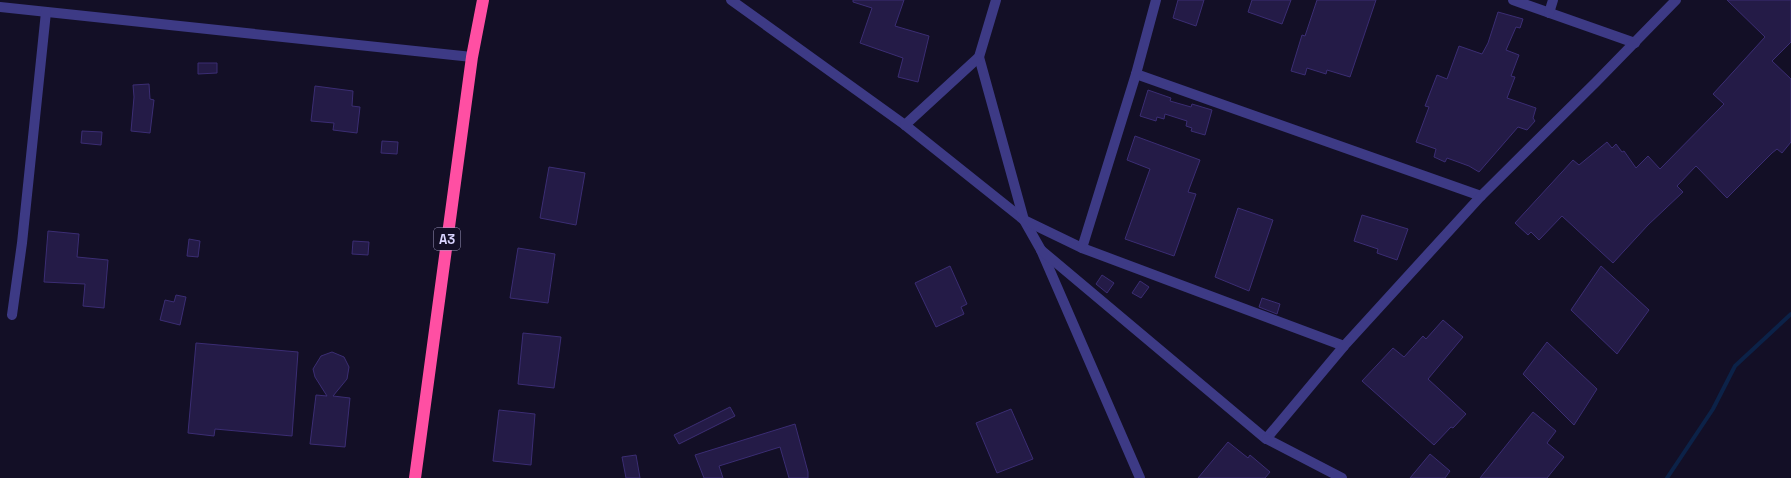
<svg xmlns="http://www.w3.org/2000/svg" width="1791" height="478" viewBox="0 0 1791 478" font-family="'Space Grotesk',sans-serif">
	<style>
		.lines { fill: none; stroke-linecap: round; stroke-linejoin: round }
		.stream { stroke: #0c2248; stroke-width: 4 }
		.building { fill: #241b47; stroke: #3b2d73 }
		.minor { stroke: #3d3a85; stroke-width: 10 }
		.highway { stroke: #ff4fa3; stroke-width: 12 }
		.labels { text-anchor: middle; stroke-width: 3.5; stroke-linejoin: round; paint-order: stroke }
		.shield { fill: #130f26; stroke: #9e99be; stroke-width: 1 }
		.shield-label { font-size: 13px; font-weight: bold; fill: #d9d4ff }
	</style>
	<rect width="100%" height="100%" fill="#130f26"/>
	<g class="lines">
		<path class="stream" d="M1667,478L1713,409L1735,366L1791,314"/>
	</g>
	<g class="building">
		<path d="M853,0H904L895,26L929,36L918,82L898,77L903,58L860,43L872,8L853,2Z"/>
		<path d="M1178,0H1204L1196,26L1173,18Z"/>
		<path d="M1252,0H1291L1282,24L1248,12Z"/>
		<path d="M1317,0H1376L1350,77L1327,70L1326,74L1307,68L1305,75L1291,71L1302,35L1305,36Z"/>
		<path d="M1727,0H1791V42L1772,61L1791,79V142L1782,153L1777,149L1772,153L1727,198L1696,166L1677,186L1683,192L1648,225L1613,263L1562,216L1539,240L1531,232L1528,235L1515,223L1573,160L1579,165L1607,142L1612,148L1616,144L1622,152L1624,151L1636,168L1648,156L1660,169L1724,104L1713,94L1765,37Z"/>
		<path d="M1498,12L1523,19L1520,28L1516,27L1506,50L1519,55L1511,76L1515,77L1507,98L1536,108L1533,118L1535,121L1527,130L1518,127L1479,172L1469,166L1447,158L1445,162L1434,157L1436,149L1416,142L1429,107L1425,106L1437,75L1447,79L1459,46L1482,54L1488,43Z"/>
		<path d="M198,63H217V73L198,74Z"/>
		<path d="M149,84L150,99L154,100L150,133L131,131L134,97L133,85Z"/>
		<path d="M315,86L353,91L352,106L360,107L357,133L333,130L334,123L311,121Z"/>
		<path d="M1148,90L1171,98L1170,101L1191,107L1192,104L1212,110L1205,135L1191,131L1192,128L1186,126L1187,121L1165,114L1164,119L1157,117L1156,121L1140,116Z"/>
		<path d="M82,131L102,132L101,145L81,143Z"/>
		<path d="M1135,136L1200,160L1188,192L1196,194L1174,256L1125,239L1150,169L1127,160Z"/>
		<path d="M382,141L398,142L397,154L381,153Z"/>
		<path d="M549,167L585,173L576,225L540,218Z"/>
		<path d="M1238,208L1273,220L1249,291L1215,277Z"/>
		<path d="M1362,215L1408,229L1397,260L1377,253L1378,249L1354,241Z"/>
		<path d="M48,231L79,234L77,257L108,260L104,308L83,306L85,284L44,282Z"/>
		<path d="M189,239L200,241L198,257L187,256Z"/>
		<path d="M353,241L369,242L368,255L352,254Z"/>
		<path d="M518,248L555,254L548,303L510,298Z"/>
		<path d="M950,266L967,304L961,307L964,314L936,327L915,283Z"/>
		<path d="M1601,266L1649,310L1617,354L1571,310Z"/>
		<path d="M1102,275L1114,283L1107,293L1096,284Z"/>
		<path d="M1140,281L1149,287L1141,298L1132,293Z"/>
		<path d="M176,295L186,297L180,325L160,320L165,300L174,302Z"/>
		<path d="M1262,298L1280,304L1277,314L1259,307Z"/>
		<path d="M1443,320L1463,337L1428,379L1466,414L1453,428L1451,427L1434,445L1362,381L1393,348L1404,357L1423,336L1426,339Z"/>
		<path d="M523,333L561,337L554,388L518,384Z"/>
		<path d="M1547,342L1597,389L1574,425L1523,374Z"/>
		<path d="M196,343L298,352L292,436L215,429L214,436L188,433Z"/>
		<path d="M332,352L344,357L349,367L347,379L333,396L350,398L345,447L310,444L316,395L327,396L315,377L313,369L321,356Z"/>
		<path d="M730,407L735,416L679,444L674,435Z"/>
		<path d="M1011,409L1033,459L997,473L976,423Z"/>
		<path d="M499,410L535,414L531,465L493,461Z"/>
		<path d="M1533,412L1556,431L1547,443L1564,457L1547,478H1480Z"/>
		<path d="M795,424L808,472V478H789L780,447L719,466L723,478H704L695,455Z"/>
		<path d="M1228,442L1248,458L1250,455L1270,472L1265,478H1198Z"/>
		<path d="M1430,454L1450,471L1445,478H1410Z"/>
		<path d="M636,455L640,478H626L622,457Z"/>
	</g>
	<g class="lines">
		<g class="minor">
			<path d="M731,0L905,125L1024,220L1041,250L1140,478"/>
			<path d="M1513,0L1635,43"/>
			<path d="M0,7L472,57"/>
			<path d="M1549,13L1553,0"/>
			<path d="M979,57L1024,220L1082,248L1344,346"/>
			<path d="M1136,74L1481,196"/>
			<path d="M905,125L979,57L996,0"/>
			<path d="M1082,248L1136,74L1156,0"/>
			<path d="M1041,250L1266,439L1344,346L1481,196L1596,82L1676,0"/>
			<path d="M12,315L22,243L46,12"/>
			<path d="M1267,439L1342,478"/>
		</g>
		<path class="highway" d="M415,478L472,57L483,0"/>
	</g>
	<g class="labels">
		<rect class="shield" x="434" y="228" width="26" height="22" rx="3"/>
		<g class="shield-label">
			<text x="447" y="244">A3</text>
		</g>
	</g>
</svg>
